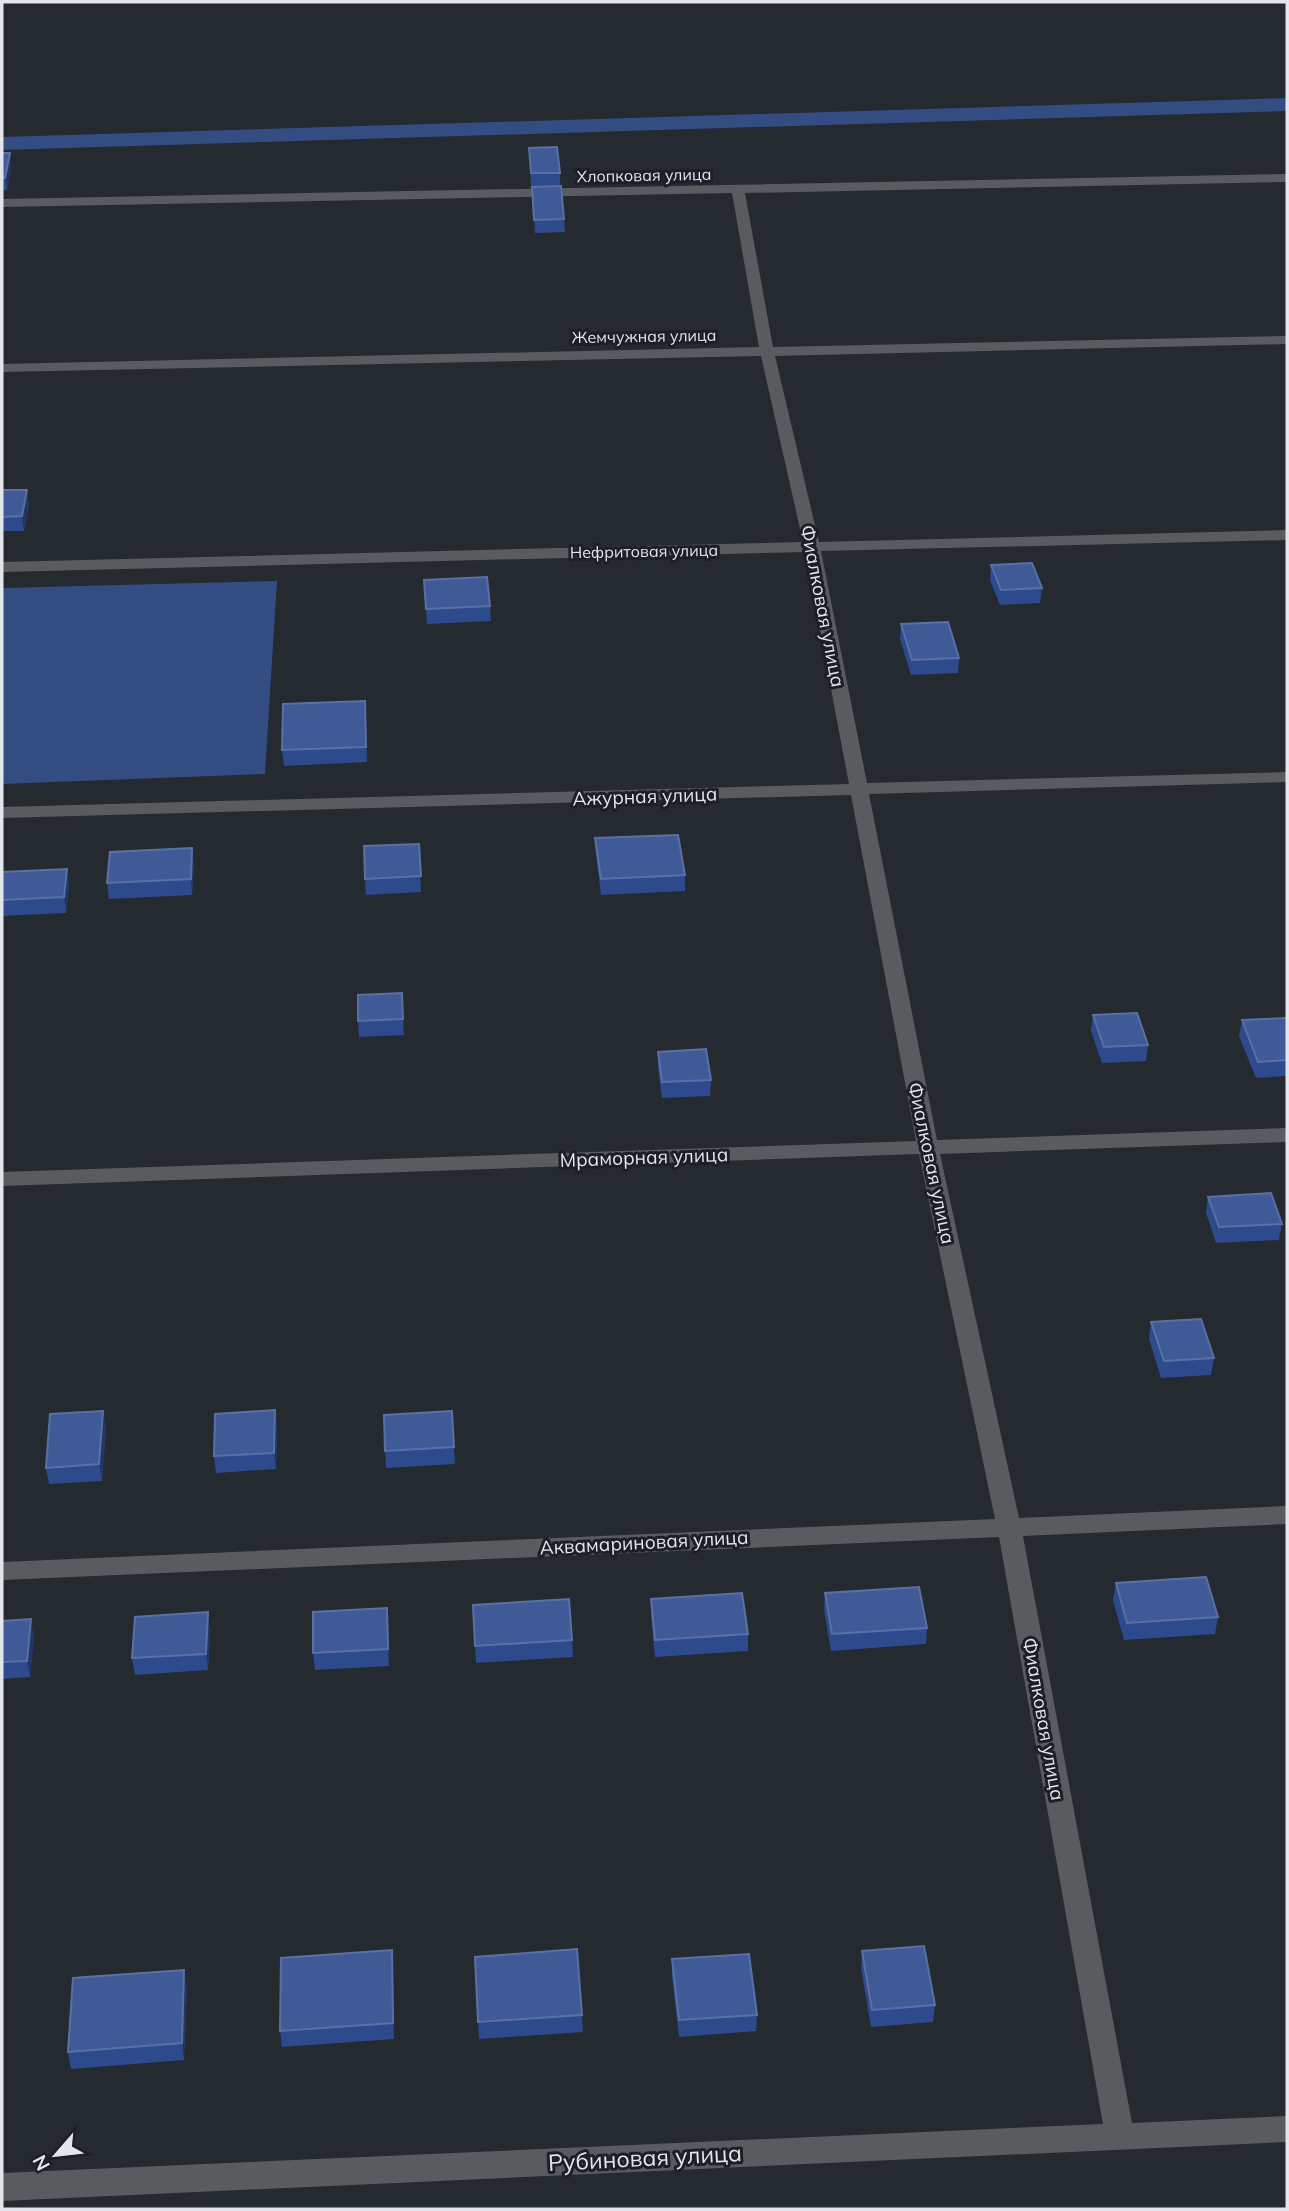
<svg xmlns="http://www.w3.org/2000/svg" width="1289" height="2211" viewBox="0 0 1289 2211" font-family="Mulish,sans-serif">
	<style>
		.green { fill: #334c81 }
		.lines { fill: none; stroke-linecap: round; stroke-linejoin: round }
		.minor { fill: #595b5f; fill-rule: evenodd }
		.wall { fill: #2d4a8d }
		.shaded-wall { fill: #213664 }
		.building { fill: #405a97; stroke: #5a70a4; stroke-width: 2 }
		.labels { text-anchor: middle; stroke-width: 6; stroke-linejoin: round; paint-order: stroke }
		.far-street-label { font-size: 16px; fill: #e2e5ea; stroke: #1c1f27 }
		.street-label { font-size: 19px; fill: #e2e5ea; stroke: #1c1f27 }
		.near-street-label { font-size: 23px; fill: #e2e5ea; stroke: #1c1f27 }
	</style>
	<rect width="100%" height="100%" fill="#252930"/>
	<g class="green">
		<path d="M1287,98V111L2,150V137Z"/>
		<path d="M277,581L265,774L2,784V588Z"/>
	</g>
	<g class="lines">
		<path class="minor" d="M1287,174V182L745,193L773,347L1287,336V344L775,356L819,542L1287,530V540L821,551L867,783L1287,772V782L869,794L937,1140L1287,1128V1142L940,1154L1019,1518L1287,1506V1524L1023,1536L1132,2123L1287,2116V2142L2,2201V2173L1103,2124L999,1537L2,1580V1562L995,1519L919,1154L2,1186V1172L916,1141L851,795L2,818V807L849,784L805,552L2,572V562L803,542L761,356L2,372V364L759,347L732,193L2,207V199Z"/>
	</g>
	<g class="wall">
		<path d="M529,148L560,173V186H531Z"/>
		<path d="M2,153L11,166L7,190H2Z"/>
		<path d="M532,187L564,219L565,232L535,233Z"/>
		<path d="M2,490L29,504L24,531H2Z"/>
		<path d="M991,565L1042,588L1040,603L1000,605L990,580Z"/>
		<path d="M424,580L490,606L491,621L427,624Z"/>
		<path d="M901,624L959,658L958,673L911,675L900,639Z"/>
		<path d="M365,701L367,762L284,766L282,750Z"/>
		<path d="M595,838L685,875V891L601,895L596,854Z"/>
		<path d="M419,844L421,892L366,895L365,879Z"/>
		<path d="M192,848L194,863L192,895L109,899L107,883Z"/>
		<path d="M67,869L69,885L66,913L2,916V872Z"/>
		<path d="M402,993L404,1035L359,1037L358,1021Z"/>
		<path d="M1093,1015L1148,1045L1146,1061L1102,1063L1091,1031Z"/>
		<path d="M1242,1020L1287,1022V1076L1256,1078L1239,1036Z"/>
		<path d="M658,1052L711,1080L710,1096L662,1098L658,1068Z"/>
		<path d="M1208,1197L1282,1224L1279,1240L1216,1243L1206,1213Z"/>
		<path d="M1151,1322L1214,1358L1211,1375L1161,1378L1149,1339Z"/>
		<path d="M275,1410L277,1427L276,1469L216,1473L214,1456Z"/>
		<path d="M103,1411L106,1428L102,1481L49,1484L46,1468Z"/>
		<path d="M452,1411L455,1464L386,1468L385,1451Z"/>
		<path d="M1116,1583L1218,1617L1215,1634L1124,1640L1113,1600Z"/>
		<path d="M825,1593L927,1628L926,1644L831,1651L824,1610Z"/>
		<path d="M651,1599L748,1634V1651L655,1657L651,1616Z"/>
		<path d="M473,1605L572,1640L573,1657L476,1663Z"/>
		<path d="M2,1621L34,1636L30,1677L2,1679Z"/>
		<path d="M388,1625L389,1666L315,1670L313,1653Z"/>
		<path d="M210,1629L208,1670L135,1675L132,1658Z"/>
		<path d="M392,1950L393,1967L394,2039L282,2047L280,2031Z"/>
		<path d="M862,1951L935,2005L933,2022L871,2027L861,1968Z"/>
		<path d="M475,1957L582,2015L583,2032L479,2039Z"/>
		<path d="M672,1959L757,2015L756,2031L679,2037L672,1976Z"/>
		<path d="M187,1987L184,2060L71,2069L68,2052Z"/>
	</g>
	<g class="shaded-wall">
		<path d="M10,153L11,166L7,190L5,178Z"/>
		<path d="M27,490L29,504L24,531L22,516Z"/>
		<path d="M192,848L194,863L192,895L191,879Z"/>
		<path d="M67,869L69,885L66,913L64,897Z"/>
		<path d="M275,1410L277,1427L276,1469L274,1453Z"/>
		<path d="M103,1411L106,1428L102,1481L99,1464Z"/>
		<path d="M387,1608L388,1625L389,1666L388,1649Z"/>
		<path d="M208,1612L210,1629L208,1670L206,1654Z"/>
		<path d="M31,1619L34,1636L30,1677L27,1661Z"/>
		<path d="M392,1950L393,1967L394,2039L393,2023Z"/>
		<path d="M184,1970L187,1987L184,2060L182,2043Z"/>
	</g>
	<g class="building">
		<path d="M557,147L560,173H531L529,148Z"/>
		<path d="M2,153H10L5,178H2Z"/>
		<path d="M561,186L564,219L534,220L532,187Z"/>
		<path d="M2,490H27L22,516L2,517Z"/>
		<path d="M1032,563L1042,588L1001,590L991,565Z"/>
		<path d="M487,577L490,606L426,609L424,580Z"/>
		<path d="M948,622L959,658L912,660L901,624Z"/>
		<path d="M365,701L366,747L282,750L283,704Z"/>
		<path d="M678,835L685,875L601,879L595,838Z"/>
		<path d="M419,844L421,876L365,879L364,846Z"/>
		<path d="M192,848L191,879L107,883L110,852Z"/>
		<path d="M67,869L64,897L2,900V872Z"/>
		<path d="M402,993L403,1019L358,1021V995Z"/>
		<path d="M1137,1013L1148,1045L1104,1047L1093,1015Z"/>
		<path d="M1286,1018L1287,1022V1060L1258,1062L1242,1020Z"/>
		<path d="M706,1049L711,1080L662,1082L658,1052Z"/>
		<path d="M1271,1193L1282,1224L1219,1227L1208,1197Z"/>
		<path d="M1201,1319L1214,1358L1164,1361L1151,1322Z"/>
		<path d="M275,1410L274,1453L214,1456L215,1414Z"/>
		<path d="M103,1411L99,1464L46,1468L50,1414Z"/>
		<path d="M452,1411L454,1447L385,1451L384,1415Z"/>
		<path d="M1206,1577L1218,1617L1127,1623L1116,1583Z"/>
		<path d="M919,1587L927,1628L832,1634L825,1593Z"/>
		<path d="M742,1593L748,1634L655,1640L651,1599Z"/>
		<path d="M569,1599L572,1640L475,1646L473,1605Z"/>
		<path d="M387,1608L388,1649L313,1653V1612Z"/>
		<path d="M208,1612L206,1654L132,1658L135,1617Z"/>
		<path d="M31,1619L27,1661L2,1662V1621Z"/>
		<path d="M924,1946L935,2005L872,2010L862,1951Z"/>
		<path d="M577,1949L582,2015L478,2022L475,1957Z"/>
		<path d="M392,1950L393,2023L280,2031L281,1958Z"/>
		<path d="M749,1954L757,2015L679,2020L672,1959Z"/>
		<path d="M184,1970L182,2043L68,2052L73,1978Z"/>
	</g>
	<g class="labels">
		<g class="far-street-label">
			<text transform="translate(644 175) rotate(-1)" y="6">Хлопковая улица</text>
			<text transform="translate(644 336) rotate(-1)" y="6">Жемчужная улица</text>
			<text transform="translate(644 551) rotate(-1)" y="6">Нефритовая улица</text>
		</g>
		<g class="street-label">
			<text transform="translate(823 606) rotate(79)" y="7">Фиалковая улица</text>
			<text transform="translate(645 796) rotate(-2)" y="7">Ажурная улица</text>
			<text transform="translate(644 1157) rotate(-2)" y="7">Мраморная улица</text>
			<text transform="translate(932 1163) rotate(78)" y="7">Фиалковая улица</text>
			<text transform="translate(644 1542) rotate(-3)" y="7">Аквамариновая улица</text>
			<text transform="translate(1044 1719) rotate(80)" y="7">Фиалковая улица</text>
		</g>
		<g class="near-street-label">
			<text transform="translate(645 2158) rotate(-3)" y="8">Рубиновая улица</text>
		</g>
	</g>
	<rect width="1289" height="2211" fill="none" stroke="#e2e5ea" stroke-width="7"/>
	<g transform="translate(56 2155) rotate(242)" stroke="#1c1f27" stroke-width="5" paint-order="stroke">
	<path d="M0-5L12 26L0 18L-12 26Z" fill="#e2e5ea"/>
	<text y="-10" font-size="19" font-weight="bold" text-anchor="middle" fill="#e2e5ea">N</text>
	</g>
</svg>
